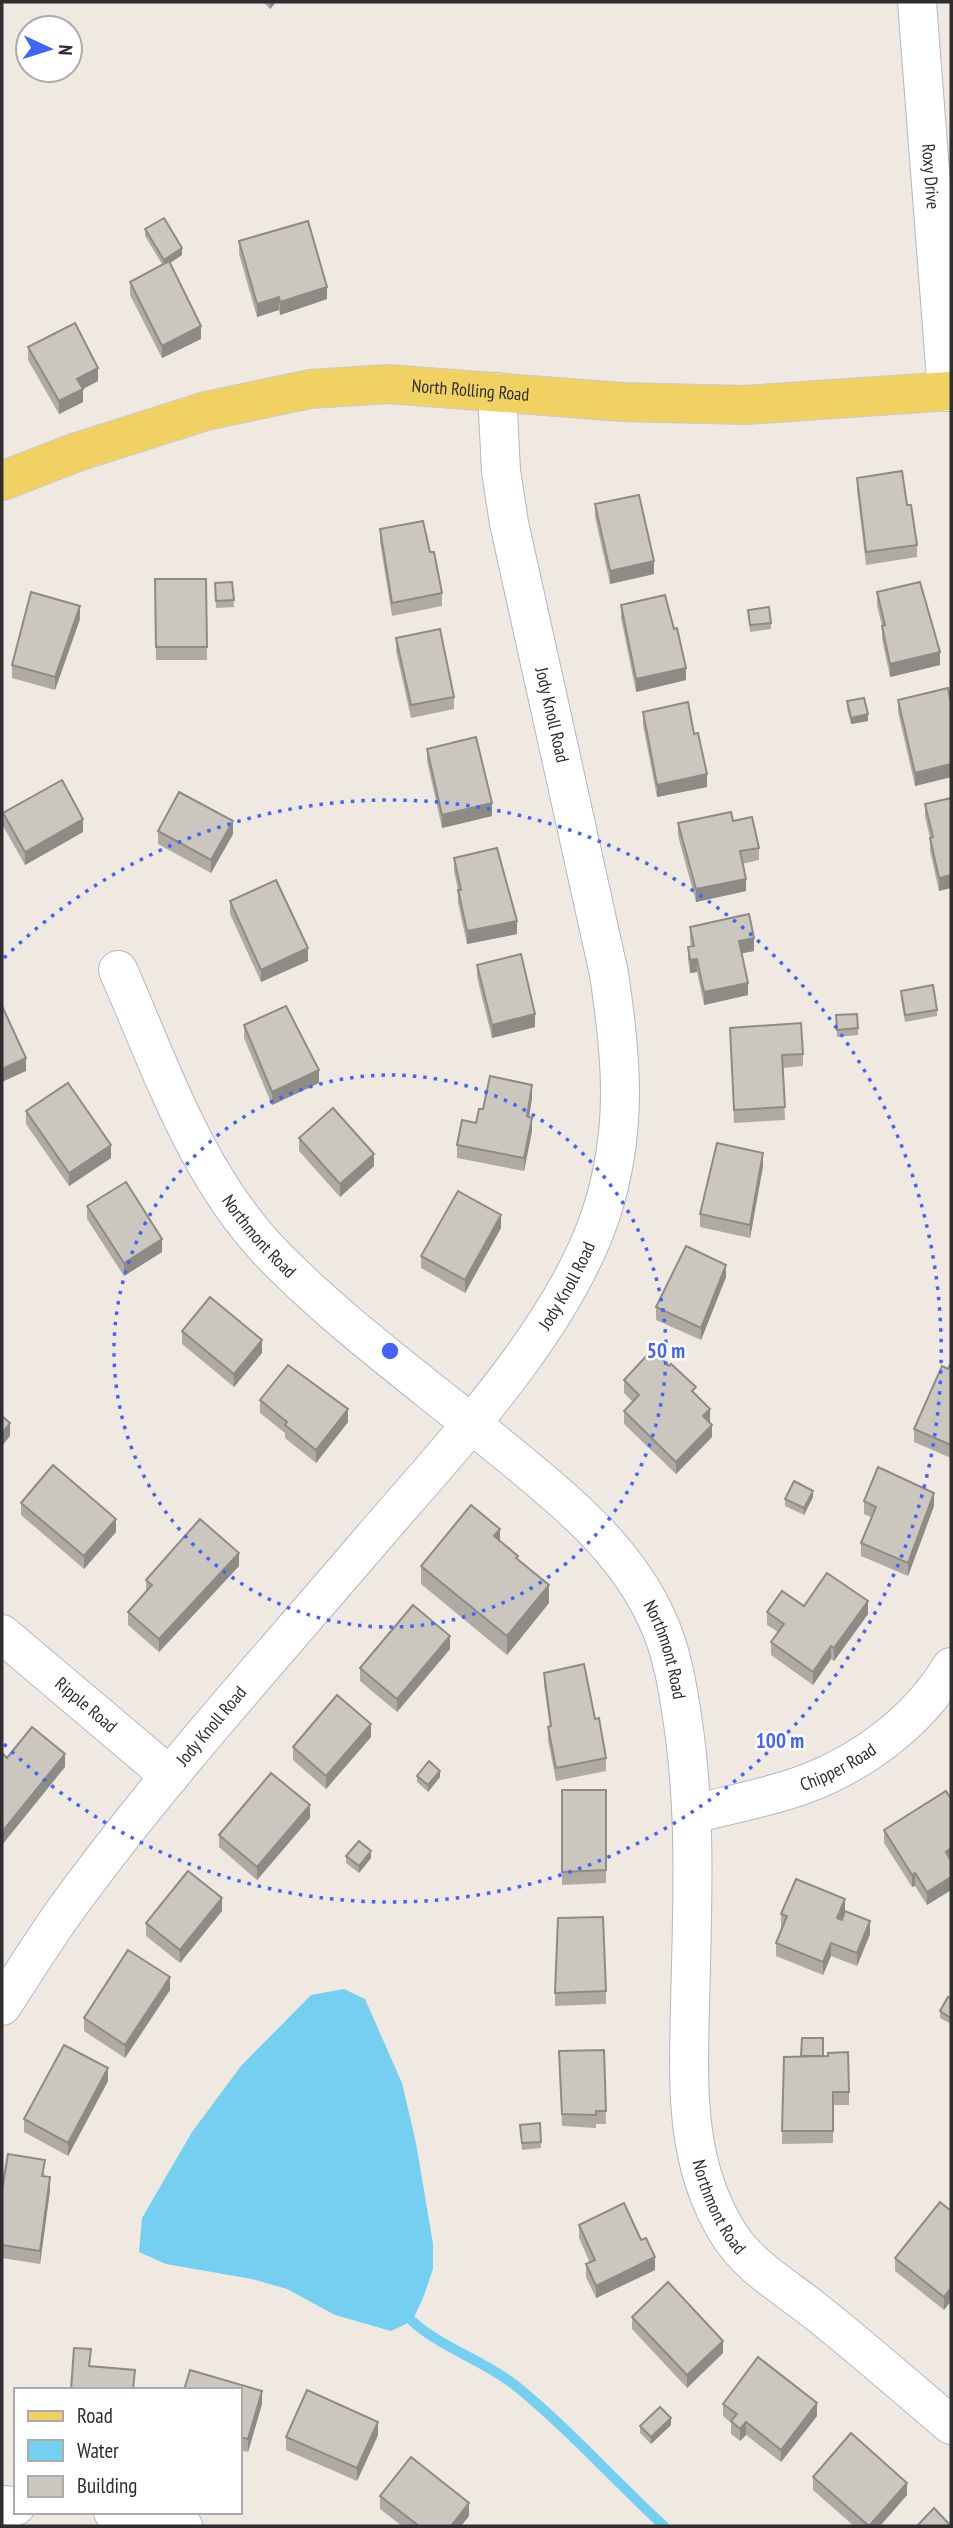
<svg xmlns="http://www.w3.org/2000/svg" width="953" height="2528" viewBox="0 0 953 2528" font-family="'PT Sans Narrow',sans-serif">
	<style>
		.water { fill: #75cff0 }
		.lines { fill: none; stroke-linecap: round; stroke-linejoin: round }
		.stream { stroke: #75cff0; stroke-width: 10 }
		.minor-casing { stroke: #b4b7c1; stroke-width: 40 }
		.primary-casing { stroke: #c9c9c9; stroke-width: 40 }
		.minor { stroke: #fff; stroke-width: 38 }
		.primary { stroke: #f2d163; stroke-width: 38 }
		.wall { fill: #afaba4 }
		.shaded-wall { fill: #8e8b86 }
		.building { fill: #cbc7bf; stroke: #8e8b86; stroke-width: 2 }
		.ring { fill: none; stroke: #4264fb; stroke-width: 3.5; stroke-dasharray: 3.5 7 }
		.labels { text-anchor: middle; stroke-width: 5; stroke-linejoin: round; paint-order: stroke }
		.street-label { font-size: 18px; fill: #2e2e2e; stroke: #fff }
		.centre { fill: #4264fb; stroke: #fff; stroke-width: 3.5 }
		.ring-label { font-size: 21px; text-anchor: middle; font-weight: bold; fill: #4264fb; stroke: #fff; stroke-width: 5; stroke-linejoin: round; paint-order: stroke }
	</style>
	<rect width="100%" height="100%" fill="#efe9e1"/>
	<path class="water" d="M344,1989L365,1999L402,2083L416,2143L433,2244V2269L423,2298L412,2321L391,2331L335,2315L287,2289L252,2279L166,2264L139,2252L142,2218L192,2132L241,2066L311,1995Z"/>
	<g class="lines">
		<path class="stream" d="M412,2321C443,2349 484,2360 516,2386C569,2429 614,2480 664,2526"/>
		<g class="minor-casing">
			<g id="minor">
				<path id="s1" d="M917,2L947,392"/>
				<path id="s2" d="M118,970C162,1070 198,1180 276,1258C343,1326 422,1383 495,1443C557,1494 623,1544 657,1619C672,1651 678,1688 683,1723C697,1818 692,1912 690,2008C688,2087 685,2164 728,2233C749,2267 784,2286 814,2310C861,2347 906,2387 951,2425"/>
				<path id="s3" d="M2,1634L170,1776"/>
				<path id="s4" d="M694,1814C731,1804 772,1797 808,1783C865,1761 919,1720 951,1667"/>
				<path id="s5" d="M2,2006C22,1975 42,1943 64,1912C155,1786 260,1670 361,1552C443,1455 561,1335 601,1214C628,1131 622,1059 609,974L509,523L501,471L497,392"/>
				<path d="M2,2505L16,2506"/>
				<path d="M113,2512L183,2526"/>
			</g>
		</g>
		<g class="primary-casing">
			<g id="primary">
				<path id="s6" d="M2,481L77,452L206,411L310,389L388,384L622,402L745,405L951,391"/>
			</g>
		</g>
		<use href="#minor" class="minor"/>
		<use href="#primary" class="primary"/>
	</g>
	<g class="wall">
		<path d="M263,2H276L270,9Z"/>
		<path d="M145,229L182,255L170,263L201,339L162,358L130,295V282L162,264L145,236Z"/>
		<path d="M239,241L327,299L280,315L279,310L257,317L239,254Z"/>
		<path d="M28,347L98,381L83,389V402L59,414L28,360Z"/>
		<path d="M857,478L907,505L917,545V557L866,565L857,490Z"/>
		<path d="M595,504L654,574L610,584L595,517Z"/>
		<path d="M380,529L430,552L442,593V606L392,616L380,542Z"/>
		<path d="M155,579H206L207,660H156Z"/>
		<path d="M232,582L234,607L216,608L215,583Z"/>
		<path d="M877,592L940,665L890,677L882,639V626L877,605Z"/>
		<path d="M621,605L686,680L636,692L621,618Z"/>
		<path d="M748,610L771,623V629L750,632Z"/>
		<path d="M80,619L55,690L12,678V665Z"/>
		<path d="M396,638L454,697V709L411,718L396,651Z"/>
		<path d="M898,700L951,703V777L915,786L898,712Z"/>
		<path d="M847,701L868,721L851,724L847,708Z"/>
		<path d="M643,712L694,734L707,787L657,797L643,725Z"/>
		<path d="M427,749L492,816L442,828L427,761Z"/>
		<path d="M951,798L939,891L930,851V838L925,817V804Z"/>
		<path d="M3,813L83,832L25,865L3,826Z"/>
		<path d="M733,821L759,848V860L742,864L746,891L696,902L678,836V823Z"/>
		<path d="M158,831L233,834L211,873L158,844Z"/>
		<path d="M454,858L517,934L467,944L458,903V890L454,871Z"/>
		<path d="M230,901L308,961L261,982L230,914Z"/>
		<path d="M690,927L754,951L742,953L748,995L704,1005L697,972L690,973L688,960V947H691L690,939Z"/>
		<path d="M477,965L535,1027L492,1038L477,977Z"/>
		<path d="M901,991L937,1010V1016L905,1022L901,998Z"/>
		<path d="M836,1015L858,1028V1035L837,1037Z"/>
		<path d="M244,1025L319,1083L272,1105L244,1038Z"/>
		<path d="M730,1028L803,1054V1066L783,1068L785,1120L734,1123Z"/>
		<path d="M532,1098L529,1117L532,1131L524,1171L457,1158V1145L476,1123L483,1109Z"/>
		<path d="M26,1111L111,1158L69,1186L26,1124Z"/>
		<path d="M299,1138L374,1166L340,1197L299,1151Z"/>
		<path d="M763,1166L750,1238L700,1227V1214Z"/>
		<path d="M87,1206L162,1252L124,1276L87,1219Z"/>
		<path d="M501,1228L465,1293L421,1268V1256Z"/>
		<path d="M726,1277L701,1340L656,1320V1307Z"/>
		<path d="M182,1331L262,1353L234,1387L182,1344Z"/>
		<path d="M951,1363V1458L914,1442V1429Z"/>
		<path d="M624,1380L696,1395L710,1422L712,1437L676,1474L624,1424V1411L633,1402L624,1393Z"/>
		<path d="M260,1400L348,1422L316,1463L285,1438V1433L260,1413Z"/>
		<path d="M813,1497L804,1515L785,1506V1499Z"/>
		<path d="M864,1501L934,1506L908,1576L861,1556V1543L871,1517L864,1514Z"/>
		<path d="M21,1503L116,1532L84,1569L21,1515Z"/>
		<path d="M500,1541L518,1560L549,1603L507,1655L421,1584V1566Z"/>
		<path d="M239,1566L159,1652L128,1625V1612L146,1592V1580Z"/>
		<path d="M804,1606L868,1614L834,1661L831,1659L813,1685L771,1655V1642L778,1632L767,1625V1612Z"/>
		<path d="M450,1649L397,1712L360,1681V1668Z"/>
		<path d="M544,1673L595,1719L606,1758V1771L556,1781L548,1740V1727H550L544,1685Z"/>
		<path d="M371,1737L326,1789L293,1760V1747Z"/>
		<path d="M417,1776L440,1777L428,1792L417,1782Z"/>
		<path d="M562,1790H606V1883L562,1885Z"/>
		<path d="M951,1799V1890L927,1905L915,1886L912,1887L884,1843V1830Z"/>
		<path d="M310,1818L257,1880L219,1847V1835Z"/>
		<path d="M346,1856L371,1858L359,1873L346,1863Z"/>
		<path d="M222,1911L180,1963L146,1936V1923Z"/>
		<path d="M845,1912L870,1934L857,1966L831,1956L823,1975L776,1956V1943L783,1927H781V1914Z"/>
		<path d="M170,1990L125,2058L84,2031V2018Z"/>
		<path d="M606,1991V2004L555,2006V1993Z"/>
		<path d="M951,1998V2024L940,2018V2011Z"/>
		<path d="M604,2050L606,2124H596V2128L562,2126L559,2064Z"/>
		<path d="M823,2056L849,2092V2105H833V2143L782,2144L784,2057Z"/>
		<path d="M108,2081L68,2156L24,2132V2119Z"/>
		<path d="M540,2123L541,2148L522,2150L520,2125Z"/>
		<path d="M45,2173L44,2176L50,2190L40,2264L2,2258V2190Z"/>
		<path d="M951,2211L944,2310L895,2271V2258Z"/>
		<path d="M579,2225L655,2270L596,2298L586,2277V2264L590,2263L579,2238Z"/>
		<path d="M632,2317L723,2353L687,2388L632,2329Z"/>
		<path d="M240,2390L262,2404L248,2452L240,2450Z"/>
		<path d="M723,2404L817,2416L781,2462L746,2435L740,2441L731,2434V2423L723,2416Z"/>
		<path d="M671,2425L651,2444L640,2433V2426Z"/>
		<path d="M378,2435L357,2481L286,2450V2437Z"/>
		<path d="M813,2477L907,2495L880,2526H854L813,2490Z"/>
		<path d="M380,2496L469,2516L461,2526H402L380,2509Z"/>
	</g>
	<g class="shaded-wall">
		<path d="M270,2H276L270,9Z"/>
		<path d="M182,248V255L164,267V260Z"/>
		<path d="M327,287V299L280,315V302Z"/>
		<path d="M279,297V310L257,317V304Z"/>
		<path d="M201,326V339L162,358V346Z"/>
		<path d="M98,368V381L77,392V379Z"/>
		<path d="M83,389V402L59,414V401Z"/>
		<path d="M654,561V574L610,584V571Z"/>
		<path d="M80,606V619L55,690V677Z"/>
		<path d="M940,652V665L890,677V664Z"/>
		<path d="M686,668V680L636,692V679Z"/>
		<path d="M868,714V721L851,724V718Z"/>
		<path d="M951,764V777L915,786V773Z"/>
		<path d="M707,774V787L657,797V785Z"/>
		<path d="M492,803V816L442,828V815Z"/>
		<path d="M83,819V832L25,865V852Z"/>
		<path d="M233,821V834L211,873V860Z"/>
		<path d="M951,875V888L939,891V878Z"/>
		<path d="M746,879V891L696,902V889Z"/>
		<path d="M517,921V934L467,944V931Z"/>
		<path d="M754,938V951L739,954V941Z"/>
		<path d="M308,948V961L261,982V970Z"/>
		<path d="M697,959V972L690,973V960Z"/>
		<path d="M748,983V995L704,1005V992Z"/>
		<path d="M535,1014V1027L492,1038V1025Z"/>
		<path d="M26,1058V1071L2,1082V1069Z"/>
		<path d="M319,1070V1083L272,1105V1092Z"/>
		<path d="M532,1085V1098L527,1129V1116Z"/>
		<path d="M532,1118V1131L524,1171V1158Z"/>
		<path d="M111,1145V1158L69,1186V1173Z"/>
		<path d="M763,1153V1166L750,1238V1225Z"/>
		<path d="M374,1154V1166L340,1197V1184Z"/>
		<path d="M501,1215V1228L465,1293V1280Z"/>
		<path d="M162,1239V1252L124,1276V1263Z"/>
		<path d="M726,1265V1277L701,1340V1328Z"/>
		<path d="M262,1340V1353L234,1387V1374Z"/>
		<path d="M348,1409V1422L316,1463V1450Z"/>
		<path d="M710,1409V1422L703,1429V1416Z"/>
		<path d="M10,1423V1436L2,1446V1433Z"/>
		<path d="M712,1425V1437L676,1474V1462Z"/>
		<path d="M813,1491V1497L804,1515V1508Z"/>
		<path d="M934,1493V1506L908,1576V1563Z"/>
		<path d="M116,1519V1532L84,1569V1556Z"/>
		<path d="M500,1529V1547L494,1536Z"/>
		<path d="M239,1553V1566L159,1652V1639Z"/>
		<path d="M549,1585V1603L507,1655V1636Z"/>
		<path d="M868,1601V1614L834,1661V1648Z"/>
		<path d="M450,1636V1649L397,1712V1699Z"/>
		<path d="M831,1646V1659L813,1685V1672Z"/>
		<path d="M371,1724V1737L326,1789V1776Z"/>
		<path d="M65,1754V1767L2,1845V1832Z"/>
		<path d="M440,1771V1777L428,1792V1785Z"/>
		<path d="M310,1805V1818L257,1880V1867Z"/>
		<path d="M951,1848V1861L946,1852Z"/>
		<path d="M371,1851V1858L359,1873V1866Z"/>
		<path d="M915,1873V1886L912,1887V1875Z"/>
		<path d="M951,1877V1890L927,1905V1892Z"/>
		<path d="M222,1898V1911L180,1963V1950Z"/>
		<path d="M845,1899V1912L837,1931V1918Z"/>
		<path d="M870,1921V1934L857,1966V1953Z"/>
		<path d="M831,1943V1956L823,1975V1962Z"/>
		<path d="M170,1977V1990L125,2058V2045Z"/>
		<path d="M108,2068V2081L68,2156V2143Z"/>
		<path d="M50,2177V2190L40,2264V2251Z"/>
		<path d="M655,2257V2270L596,2298V2286Z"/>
		<path d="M951,2288V2301L944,2310V2297Z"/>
		<path d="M723,2341V2353L687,2388V2375Z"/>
		<path d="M262,2391V2404L248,2452V2439Z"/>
		<path d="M817,2403V2416L781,2462V2450Z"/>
		<path d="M671,2418V2425L651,2444V2437Z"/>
		<path d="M378,2422V2435L357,2481V2468Z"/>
		<path d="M746,2422V2435L740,2441V2429Z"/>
		<path d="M907,2483V2495L880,2526H869Z"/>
		<path d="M469,2503V2516L461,2526H451Z"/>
	</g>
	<g class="building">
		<path d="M164,218L182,248L164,260L145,229Z"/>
		<path d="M308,221L327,287L280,302L279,297L257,304L239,241Z"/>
		<path d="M169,261L201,326L162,346L130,282Z"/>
		<path d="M75,323L98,368L77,379L83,389L59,401L28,347Z"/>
		<path d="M902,471L907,505H911L917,545L866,552L857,478Z"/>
		<path d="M639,495L654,561L610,571L595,504Z"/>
		<path d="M423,521L430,552H434L442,593L392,603L380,529Z"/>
		<path d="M155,579H206L207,647H156Z"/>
		<path d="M232,582L234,600L216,601L215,583Z"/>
		<path d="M920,582L940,652L890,664L882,626L885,625L877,592Z"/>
		<path d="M31,592L80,606L55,677L12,665Z"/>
		<path d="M665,595L674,629L677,628L686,668L636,679L621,605Z"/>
		<path d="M769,607L771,623L750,625L748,610Z"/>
		<path d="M440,629L454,697L411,705L396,638Z"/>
		<path d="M948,688L951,703V764L915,773L898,700Z"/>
		<path d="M864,698L868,714L851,718L847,701Z"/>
		<path d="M688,702L694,734L698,733L707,774L657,785L643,712Z"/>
		<path d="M476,737L492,803L442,815L427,749Z"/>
		<path d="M62,780L83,819L25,852L3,813Z"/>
		<path d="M179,792L233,821L211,860L158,831Z"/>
		<path d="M951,798V875L939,878L930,838L933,837L925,804Z"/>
		<path d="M731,812L733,821L752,817L759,848L740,851L746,879L696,889L678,823Z"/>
		<path d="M497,848L517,921L467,931L458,890H461L454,858Z"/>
		<path d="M276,880L308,948L261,970L230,901Z"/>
		<path d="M749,914L754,938L739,941L748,983L704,992L697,959L690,960L688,947L694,946L690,927Z"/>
		<path d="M521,954L535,1014L492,1025L477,965Z"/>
		<path d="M933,985L937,1010L905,1015L901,991Z"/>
		<path d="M2,1006L26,1058L2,1069Z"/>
		<path d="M286,1006L319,1070L272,1092L244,1025Z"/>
		<path d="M857,1014L858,1028L837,1030L836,1015Z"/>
		<path d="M801,1023L803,1054L782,1055L785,1107L734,1110L730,1028Z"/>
		<path d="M490,1076L532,1085L527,1116L532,1118L524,1158L457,1145L462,1120L476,1123L479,1109H483Z"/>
		<path d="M68,1083L111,1145L69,1173L26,1111Z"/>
		<path d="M333,1108L374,1154L340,1184L299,1138Z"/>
		<path d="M717,1143L763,1153L750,1225L700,1214Z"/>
		<path d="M126,1182L162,1239L124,1263L87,1206Z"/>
		<path d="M458,1191L501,1215L465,1280L421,1256Z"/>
		<path d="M686,1246L726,1265L701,1328L656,1307Z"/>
		<path d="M210,1297L262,1340L234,1374L182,1331Z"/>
		<path d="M652,1350L669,1366L671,1364L696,1387L692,1391L710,1409L703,1416L712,1425L676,1462L624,1411L639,1395L624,1380Z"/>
		<path d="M951,1363V1445L914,1429L942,1366L948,1369Z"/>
		<path d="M288,1365L348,1409L316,1450L285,1425L287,1422L260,1400Z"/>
		<path d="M2,1416L10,1423L2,1433Z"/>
		<path d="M53,1465L116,1519L84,1556L21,1503Z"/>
		<path d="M878,1467L934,1493L908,1563L861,1543L876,1507L864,1501Z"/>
		<path d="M794,1481L813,1491L804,1508L785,1499Z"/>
		<path d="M471,1505L500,1529L494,1536L518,1556L516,1558L549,1585L507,1636L421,1566Z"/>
		<path d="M200,1519L239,1553L159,1639L128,1612L152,1585L146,1580Z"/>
		<path d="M827,1573L868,1601L834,1648L831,1646L813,1672L771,1642L784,1624L767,1612L782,1591L804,1606Z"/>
		<path d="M413,1605L450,1636L397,1699L360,1668Z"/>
		<path d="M584,1664L595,1719L599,1718L606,1758L556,1768L548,1727L551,1726L544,1673Z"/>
		<path d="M337,1695L371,1724L326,1776L293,1747Z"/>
		<path d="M32,1727L65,1754L2,1832V1753L7,1758Z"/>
		<path d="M429,1761L440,1771L428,1785L417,1776Z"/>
		<path d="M271,1773L310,1805L257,1867L219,1835Z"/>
		<path d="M562,1790H606V1870L562,1872Z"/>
		<path d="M946,1791L951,1799V1848L946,1852L951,1861V1877L927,1892L915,1873L912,1875L884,1830Z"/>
		<path d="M359,1841L371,1851L359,1866L346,1856Z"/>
		<path d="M188,1871L222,1898L180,1950L146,1923Z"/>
		<path d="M796,1879L845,1899L837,1918L842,1920L845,1911L870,1921L857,1953L831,1943L823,1962L776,1943L787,1916L781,1914Z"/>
		<path d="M603,1917L606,1991L555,1993L558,1918Z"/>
		<path d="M128,1950L170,1977L125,2045L84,2018Z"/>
		<path d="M948,1997L951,1998V2018L940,2011Z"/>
		<path d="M802,2038H823V2056H801Z"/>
		<path d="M64,2045L108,2068L68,2143L24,2119Z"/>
		<path d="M604,2050L606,2111H596V2115L562,2114L559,2051Z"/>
		<path d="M848,2052L849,2092H833V2131H782L784,2057L828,2056V2053Z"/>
		<path d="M540,2123L541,2142L522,2143L520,2125Z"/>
		<path d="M8,2154L45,2160L42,2176L50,2177L40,2251L2,2245V2190Z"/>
		<path d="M940,2202L951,2211V2288L944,2297L895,2258Z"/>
		<path d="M624,2203L641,2240L646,2238L655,2257L596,2286L586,2264L595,2260L579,2225Z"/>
		<path d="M668,2282L723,2341L687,2375L632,2317Z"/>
		<path d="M74,2348L91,2349L89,2366L135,2370L133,2390H71Z"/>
		<path d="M758,2357L817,2403L781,2450L746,2422L740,2429L731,2421L737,2414L723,2404Z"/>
		<path d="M190,2370L262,2391L248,2439L240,2437V2390H184Z"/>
		<path d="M307,2390L378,2422L357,2468L286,2437Z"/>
		<path d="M660,2407L671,2418L651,2437L640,2426Z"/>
		<path d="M851,2433L907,2483L869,2526L813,2477Z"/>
		<path d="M411,2457L469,2503L451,2526H419L380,2496Z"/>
		<path d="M934,2508L951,2526H917Z"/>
	</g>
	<g class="ring">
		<circle cx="390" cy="1351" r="276"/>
		<path d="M4 958A551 551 0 1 1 4 1744"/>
	</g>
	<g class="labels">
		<g class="street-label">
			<text dy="6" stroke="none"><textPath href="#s1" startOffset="175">Roxy Drive</textPath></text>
			<text dy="6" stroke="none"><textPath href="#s6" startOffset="483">North Rolling Road</textPath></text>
			<text transform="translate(552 715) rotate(77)" y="6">Jody Knoll Road</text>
			<text dy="6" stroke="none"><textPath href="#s2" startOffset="303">Northmont Road</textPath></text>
			<text dy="6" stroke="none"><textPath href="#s5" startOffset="917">Jody Knoll Road</textPath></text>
			<text dy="6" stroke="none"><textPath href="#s2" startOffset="891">Northmont Road</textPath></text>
			<text dy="6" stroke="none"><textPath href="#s3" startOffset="110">Ripple Road</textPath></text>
			<text dy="6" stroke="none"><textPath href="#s5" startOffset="350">Jody Knoll Road</textPath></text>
			<text dy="6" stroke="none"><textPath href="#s4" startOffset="152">Chipper Road</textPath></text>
			<text dy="6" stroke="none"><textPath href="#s2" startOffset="1456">Northmont Road</textPath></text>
		</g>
	</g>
	<circle cx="390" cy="1351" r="10" class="centre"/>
	<g class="ring-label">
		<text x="666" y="1358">50 m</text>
		<text x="780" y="1748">100 m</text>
	</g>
	<rect width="953" height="2528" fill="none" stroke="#2e2e2e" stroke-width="7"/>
	<rect x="14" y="2388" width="228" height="126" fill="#ffffff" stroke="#ababab" stroke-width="2"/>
	<rect x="28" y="2411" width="35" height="10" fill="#f2d163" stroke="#ababab" stroke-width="2"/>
	<text x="77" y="2423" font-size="21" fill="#2e2e2e">Road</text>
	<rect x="28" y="2440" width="35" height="21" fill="#75cff0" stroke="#ababab" stroke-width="2"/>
	<text x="77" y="2458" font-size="21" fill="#2e2e2e">Water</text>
	<rect x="28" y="2476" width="35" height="21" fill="#cbc7bf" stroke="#ababab" stroke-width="2"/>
	<text x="77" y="2493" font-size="21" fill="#2e2e2e">Building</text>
	<g transform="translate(49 49) rotate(94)"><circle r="33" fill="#ffffff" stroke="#ababab" stroke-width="2"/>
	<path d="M0-5L12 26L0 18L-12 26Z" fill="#4264fb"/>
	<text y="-10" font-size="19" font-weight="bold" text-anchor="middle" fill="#2e2e2e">N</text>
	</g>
</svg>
